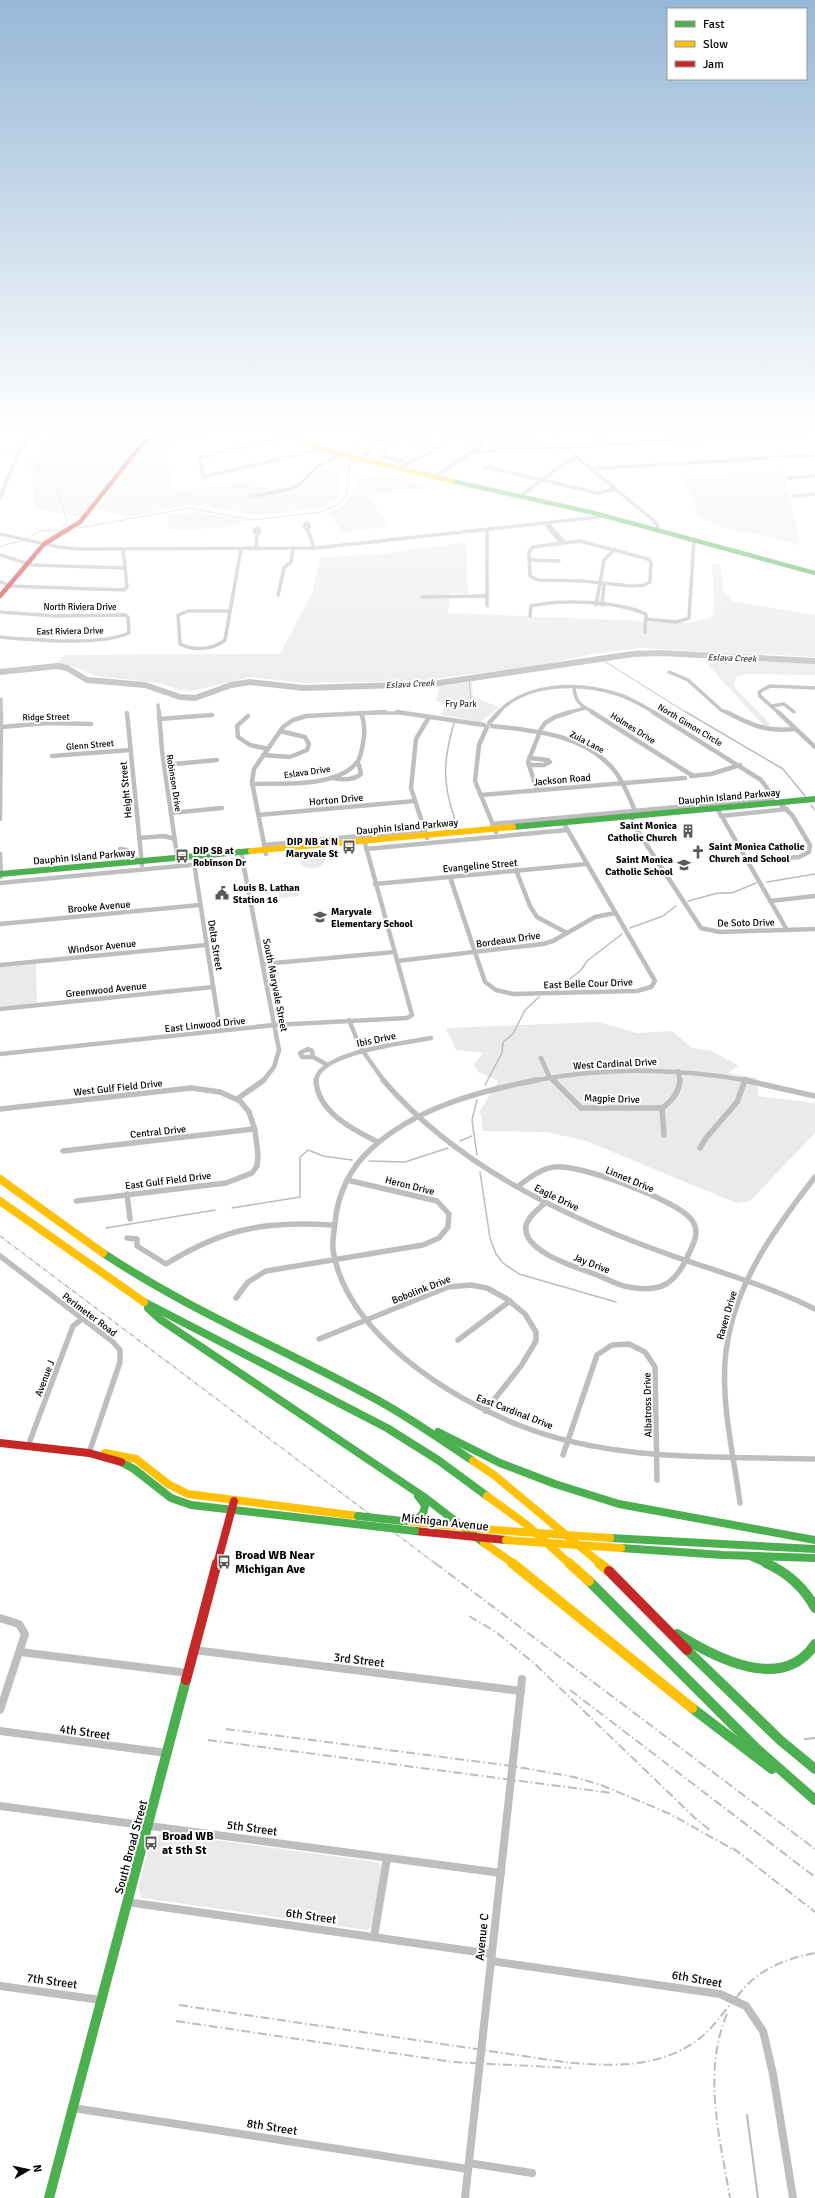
<svg xmlns="http://www.w3.org/2000/svg" width="815" height="2198" viewBox="0 0 815 2198" font-family="Signika,sans-serif">
	<style>
		.green { fill: #eaeaea }
		.lines { fill: none; stroke-linecap: round; stroke-linejoin: round }
		.stream-far2 { stroke: #bcbcbc; stroke-width: 1 }
		.stream-far1 { stroke: #bcbcbc; stroke-width: 1.5 }
		.stream { stroke: #bcbcbc; stroke-width: 2 }
		.river { stroke: #bcbcbc; stroke-width: 6 }
		.street-far3 { stroke: #bebebe; stroke-width: 3.5 }
		.street-far2 { stroke: #bebebe; stroke-width: 4.5 }
		.street-far1 { stroke: #bebebe; stroke-width: 5.5 }
		.street { stroke: #bebebe; stroke-width: 8 }
		.fast-far3 { stroke: #4caf50; stroke-width: 4.5 }
		.fast-far2 { stroke: #4caf50; stroke-width: 6 }
		.fast-far1 { stroke: #4caf50; stroke-width: 8 }
		.fast { stroke: #4caf50; stroke-width: 10 }
		.slow-far3 { stroke: #ffc107; stroke-width: 4.5 }
		.slow-far2 { stroke: #ffc107; stroke-width: 6 }
		.slow-far1 { stroke: #ffc107; stroke-width: 8 }
		.slow { stroke: #ffc107; stroke-width: 10 }
		.jam-far2 { stroke: #c62828; stroke-width: 4.5 }
		.jam-far1 { stroke: #c62828; stroke-width: 8 }
		.jam { stroke: #c62828; stroke-width: 10 }
		.rail-far1 { stroke: #bdbdbd; stroke-width: 1.5; stroke-dasharray: 5 1.5 1 1.5; stroke-linecap: butt }
		.rail { stroke: #bdbdbd; stroke-width: 2; stroke-dasharray: 9 3 1.5 3; stroke-linecap: butt }
		.fast-bridge { stroke: #4caf50; stroke-width: 8 }
		.slow-bridge { stroke: #ffc107; stroke-width: 8 }
		.labels { text-anchor: middle; stroke-width: 4; stroke-linejoin: round; paint-order: stroke }
		.far-street-label { font-size: 9px; fill: #000; stroke: #fff }
		.far-water-label { font-size: 9px; font-style: italic; fill: #414141; stroke: #fff }
		.far-park-label { font-size: 9px; fill: #303030; stroke: #fff }
		.street-label { font-size: 10px; fill: #000; stroke: #fff }
		.poi-label { font-size: 10px; font-weight: bold; fill: #000; stroke: #fff; text-anchor: start }
		.near-street-label { font-size: 12px; fill: #000; stroke: #fff }
		.near-poi-label { font-size: 12px; font-weight: bold; fill: #000; stroke: #fff; text-anchor: start }
	</style>
	<rect width="100%" height="100%" fill="#fff"/>
	<g class="green">
		<path d="M57,433L143,437L81,518L35,508L32,475L46,444Z"/>
		<path d="M474,433H530L541,441L490,444L476,440L482,435Z"/>
		<path d="M144,446L166,447L174,492L253,480L271,492L296,485L318,470L343,471L339,499L322,507L259,515L190,504L128,517L98,509Z"/>
		<path d="M783,471L800,545L722,527L700,518L683,476Z"/>
		<path d="M379,474L428,486L425,489L368,496L389,526L342,532L328,512C345,506 353,500 356,481L360,477Z"/>
		<path d="M198,512L252,521L228,527L170,531L167,515Z"/>
		<path d="M466,542L468,594L451,593L448,613L689,623L711,618L714,605L712,564H720L724,592L732,601L815,615V657L640,648L599,653L535,666L418,681L302,683L250,677L193,691L179,690L159,683L95,676L76,667L57,664L64,655L280,654L312,593L320,558L387,553Z"/>
		<path d="M715,660L815,663V675L747,674L737,676L734,683L735,688L770,724L767,729L708,665Z"/>
		<path d="M472,682L473,697L499,707L481,722L440,715L446,706L436,700L440,686Z"/>
		<path d="M323,853L325,862C318,870 311,869 302,866L300,856Z"/>
		<path d="M296,887L299,896L280,898L278,888Z"/>
		<path d="M36,963L37,1003L0,1007V967Z"/>
		<path d="M599,1022L637,1033L672,1031L692,1048L712,1051L739,1066L728,1073L757,1078L758,1096L815,1103V1133L750,1201L736,1203L586,1141L546,1132L483,1131L480,1111L498,1081L478,1072L474,1064L483,1053L456,1050L446,1028Z"/>
		<path d="M163,1833L377,1862L381,1866V1870L372,1926L367,1930L142,1898L138,1888L151,1841L157,1835Z"/>
	</g>
	<g class="lines">
		<g class="stream-far2">
			<path d="M0,448L14,456"/>
			<path d="M350,454L355,441L395,433"/>
			<path d="M19,458L54,477L67,522L61,530"/>
			<path d="M79,528L189,508L253,520L321,512L338,505L347,494L350,458"/>
			<path d="M27,538L41,531L61,530"/>
			<path d="M0,546L22,541"/>
			<path d="M601,659L687,713"/>
			<path d="M469,679L471,700"/>
		</g>
		<g class="stream-far1">
			<path d="M686,712L783,769L805,796"/>
			<path d="M454,723C443,761 442,782 455,820"/>
			<path d="M811,805L815,810"/>
			<path d="M767,882L815,874"/>
			<path d="M688,901L718,893H732L756,883"/>
			<path d="M630,928L663,916L676,906"/>
			<path d="M555,991L581,970L587,961L622,934"/>
			<path d="M485,1085L502,1053L503,1042L513,1034L525,1010L539,997"/>
			<path d="M477,1100L472,1120L477,1155"/>
			<path d="M460,1141L472,1136"/>
			<path d="M369,1161L405,1162L448,1148"/>
			<path d="M480,1172L490,1238L496,1254L503,1263L519,1274L616,1302"/>
			<path d="M232,1208L300,1197V1157L308,1150L323,1156L352,1160"/>
			<path d="M106,1228L215,1210"/>
		</g>
		<g class="stream">
			<path d="M805,1739L815,1738"/>
			<path d="M747,2115L758,2198"/>
		</g>
		<path class="river" d="M0,672L57,666L67,668L87,680L145,685L180,697L195,698L231,685L250,682L304,688L432,684L633,654L661,653L815,661"/>
		<g class="street-far3">
			<path d="M551,433L568,450L652,519L658,526L657,529"/>
			<path d="M595,433L608,445"/>
			<path d="M290,436L201,457L199,460L204,477L321,449"/>
			<path d="M405,438L438,448"/>
			<path d="M146,439L172,440L210,433"/>
			<path d="M387,450L383,456L407,463"/>
			<path d="M472,452L808,433"/>
			<path d="M361,460L374,443L430,433"/>
			<path d="M486,467L598,493L615,489"/>
			<path d="M398,468L435,450L451,436"/>
			<path d="M592,469L815,455"/>
			<path d="M435,476L483,445L477,441L438,433"/>
			<path d="M788,478L815,476"/>
			<path d="M522,495L559,467L576,457"/>
			<path d="M792,496L815,494"/>
			<path d="M0,497L20,449L34,433"/>
			<path d="M251,497L289,489L300,484L318,466L340,455"/>
			<circle cx="307" cy="526" r="2.5"/>
			<path d="M549,524L564,542"/>
			<path d="M547,526L560,542"/>
			<path d="M307,527L314,548"/>
			<circle cx="257" cy="531" r="2.5"/>
			<path d="M487,530V606"/>
			<path d="M0,534L58,547L78,549L316,548L607,516"/>
			<path d="M580,541L648,559L651,562L650,582L644,585L631,586L583,581L538,580L530,576L529,552L533,547Z"/>
			<path d="M256,549L257,533"/>
			<path d="M0,555L32,565L125,568"/>
			<path d="M529,560L559,561"/>
			<path d="M0,582L9,585"/>
			<path d="M601,583L604,585L602,605"/>
			<path d="M7,586L124,590L127,587L123,549"/>
			<path d="M278,595L284,568L291,562L293,548"/>
			<path d="M422,597L486,596"/>
			<path d="M596,605L604,560L615,549"/>
			<path d="M230,611H188L178,615L180,644C194,651 212,650 225,640L241,549"/>
			<path d="M0,612L56,616L125,615L128,617L129,633C100,646 33,640 0,637"/>
			<path d="M530,616L531,606C562,599 617,601 646,614L645,632"/>
			<path d="M646,619L677,622L689,618L694,539"/>
			<path d="M669,672L688,680L721,710L728,713"/>
			<path d="M574,687C575,703 581,705 594,713"/>
			<path d="M158,705L159,713"/>
			<path d="M771,706L784,704L794,712"/>
			<path d="M1,713V699"/>
			<path d="M363,713H404"/>
			<path d="M498,713C526,682 579,682 617,694C631,698 643,706 655,713"/>
			<path d="M567,713L585,708"/>
			<path d="M779,713L760,696L759,692L770,686L815,688"/>
		</g>
		<g class="street-far2">
			<path d="M159,712L162,751L178,862"/>
			<path d="M397,712L484,725"/>
			<path d="M592,712L693,776"/>
			<path d="M653,712L761,780L776,800L792,815L810,845L809,852L799,857L748,861"/>
			<path d="M726,712C752,725 765,732 795,729"/>
			<path d="M778,712L815,747"/>
			<path d="M127,713L142,865"/>
			<path d="M248,716L237,726L238,737L250,745L268,749"/>
			<path d="M159,719L212,715"/>
			<path d="M489,723L499,712"/>
			<path d="M492,726C535,731 584,734 614,770C624,782 629,797 635,811L632,819L633,824L701,928L720,932L815,929"/>
			<path d="M1,727L48,723L91,724"/>
			<path d="M487,727L479,745L475,781L496,832"/>
			<path d="M263,755L290,757L307,750L309,744L305,737L280,731"/>
			<path d="M52,756L130,750"/>
			<path d="M529,758L548,760L550,762L544,765H529"/>
			<path d="M164,765L217,760"/>
			<path d="M691,776L711,774L740,765"/>
			<path d="M332,778C342,780 353,781 361,774L359,765L356,763"/>
			<path d="M252,784C281,783 339,788 358,761C361,756 362,749 363,743C365,733 365,723 361,713"/>
			<path d="M537,790L528,762L541,729L545,723L555,717L570,712"/>
			<path d="M481,795L685,778"/>
			<path d="M717,808L787,930"/>
			<path d="M171,813L222,808"/>
			<path d="M258,815L415,801"/>
			<path d="M721,816L787,809"/>
			<path d="M0,819L1,712"/>
			<path d="M492,824L775,798"/>
			<path d="M139,838L164,836L175,839"/>
			<path d="M427,838L411,788L416,739L429,717"/>
			<path d="M264,845L424,830"/>
			<path d="M120,849L127,850L134,858L141,861"/>
			<path d="M366,849L567,830"/>
			<path d="M241,852L279,1050L274,1067L263,1081"/>
			<path d="M0,854L1,877"/>
			<path d="M266,854L252,782L254,769L283,727L293,720L306,716L385,712"/>
			<path d="M193,856L220,1031"/>
			<path d="M516,870L530,906L537,917L567,933"/>
			<path d="M450,877L485,982L496,990L513,994L637,991L651,987L655,981L563,822"/>
			<path d="M0,883L243,860"/>
			<path d="M375,884L587,864"/>
			<path d="M770,901L815,896"/>
			<path d="M0,924L200,905"/>
			<path d="M397,961L543,944L553,941L595,917L615,913"/>
			<path d="M263,964L395,952"/>
			<path d="M0,965L206,945"/>
			<path d="M0,1009L213,987"/>
			<path d="M349,1020L360,1047L384,1081"/>
			<path d="M308,1049L312,1051L313,1057H302L300,1053Z"/>
			<path d="M0,1054L274,1025L407,1018L412,1015L363,836"/>
			<path d="M313,1057L326,1064"/>
			<path d="M541,1058L549,1076L554,1081"/>
			<path d="M678,1071L680,1081"/>
			<path d="M316,1081C318,1052 407,1043 431,1038"/>
			<path d="M532,1081C604,1067 678,1068 750,1081"/>
			<path d="M744,1081L745,1079"/>
		</g>
		<g class="street-far1">
			<path d="M316,1080C317,1112 354,1130 378,1142"/>
			<path d="M383,1080C454,1163 558,1214 659,1251C711,1270 765,1284 815,1309"/>
			<path d="M537,1080C479,1091 415,1108 371,1149C350,1168 337,1195 335,1224C334,1232 332,1242 333,1250C346,1333 449,1398 521,1426C612,1462 718,1456 815,1459"/>
			<path d="M553,1080L581,1108H662C672,1101 679,1093 680,1080"/>
			<path d="M744,1080L815,1096"/>
			<path d="M237,1099L264,1080"/>
			<path d="M662,1108L664,1135"/>
			<path d="M0,1109L191,1088L220,1092L240,1101L249,1112L255,1130L258,1155L257,1166L252,1173L226,1183L76,1201"/>
			<path d="M700,1148L706,1138L737,1102L745,1080"/>
			<path d="M63,1151L254,1129"/>
			<path d="M517,1187C528,1179 540,1169 554,1167C578,1163 676,1200 691,1219C697,1226 697,1234 694,1242C688,1256 680,1276 666,1284C656,1290 639,1289 628,1287C617,1285 607,1279 597,1275C579,1268 522,1252 526,1226C528,1217 538,1209 545,1203"/>
			<path d="M127,1194L130,1219"/>
			<path d="M127,1238L137,1239V1246L166,1264C224,1228 265,1221 332,1225"/>
			<path d="M0,1256L112,1341L120,1350V1362L89,1453"/>
			<path d="M236,1298L248,1282L266,1271L423,1245L439,1238L448,1227L449,1214L437,1201L347,1180"/>
			<path d="M319,1339L448,1287L471,1285L487,1288L507,1299L525,1314L536,1332V1341L521,1366L485,1411"/>
			<path d="M458,1340L510,1301"/>
			<path d="M28,1446L73,1326L82,1319"/>
			<path d="M563,1455L597,1355L612,1345L629,1344L645,1352L655,1367L657,1480"/>
			<path d="M740,1503C734,1457 722,1409 725,1362C730,1290 772,1232 815,1177"/>
		</g>
		<g class="street">
			<path d="M0,1618L19,1624L25,1634L0,1710"/>
			<path d="M194,1650L521,1691"/>
			<path d="M20,1652L188,1673"/>
			<path d="M0,1731L167,1753"/>
			<path d="M0,1806L501,1873"/>
			<path d="M127,1902L492,1954"/>
			<path d="M374,1937L387,1858"/>
			<path d="M491,1961L720,1994L746,2006L763,2031L773,2074L793,2198"/>
			<path d="M0,1986L101,2000"/>
			<path d="M73,2108L468,2169"/>
			<path d="M469,2163L532,2173"/>
			<path d="M465,2198L522,1679"/>
		</g>
		<path class="fast-far3" d="M452,481L594,513L815,573"/>
		<g class="fast-far2">
			<path d="M513,827L815,799"/>
			<path d="M0,874L251,851"/>
		</g>
		<g class="fast-far1">
			<path d="M103,1253C192,1312 288,1351 381,1402C413,1420 443,1441 473,1461"/>
			<path d="M144,1302L387,1428L438,1460L487,1496"/>
			<path d="M148,1308L161,1320L424,1497L484,1543"/>
			<path d="M438,1432L500,1463L555,1484L619,1504L815,1540"/>
			<path d="M121,1462L134,1469L171,1498L191,1505L372,1526"/>
			<path d="M408,1521C418,1520 424,1516 425,1505L418,1496"/>
			<path d="M610,1538L815,1549"/>
			<path d="M621,1548L723,1555L815,1558"/>
			<path d="M750,1556L768,1564"/>
		</g>
		<g class="fast">
			<path d="M766,1563C788,1573 804,1587 815,1608"/>
			<path d="M589,1581L757,1749L815,1800"/>
			<path d="M677,1634C714,1657 782,1694 815,1644"/>
			<path d="M687,1650L780,1740L815,1769"/>
			<path d="M692,1708L772,1769"/>
			<path d="M49,2198L186,1680"/>
		</g>
		<path class="slow-far3" d="M283,433L339,454L452,481"/>
		<path class="slow-far2" d="M251,851L513,827"/>
		<g class="slow-far1">
			<path d="M0,1179L103,1253"/>
			<path d="M0,1201L144,1302"/>
			<path d="M105,1453L136,1459L168,1484L188,1494L358,1516"/>
			<path d="M473,1461L494,1475L601,1564"/>
			<path d="M487,1496L527,1525L570,1564"/>
			<path d="M412,1522L495,1530"/>
			<path d="M484,1543L514,1564"/>
		</g>
		<g class="slow">
			<path d="M512,1563L692,1708"/>
			<path d="M569,1563L589,1581"/>
			<path d="M599,1563L609,1571"/>
		</g>
		<path class="jam-far2" d="M0,596L44,544L80,522L151,433"/>
		<g class="jam-far1">
			<path d="M0,1443L89,1453L121,1462"/>
			<path d="M415,1531L506,1540"/>
			<path d="M217,1564L234,1501"/>
		</g>
		<g class="jam">
			<path d="M609,1571L687,1650"/>
			<path d="M186,1680L217,1563"/>
		</g>
		<path class="rail-far1" d="M0,1236L436,1564"/>
		<g class="rail">
			<path d="M435,1563L815,1849"/>
			<path d="M469,1616L496,1632L535,1664L695,1818L711,1831"/>
			<path d="M570,1690L815,1877"/>
			<path d="M226,1729L512,1766L574,1777L601,1785L670,1814L736,1851"/>
			<path d="M208,1740L612,1793"/>
			<path d="M733,1848L815,1912"/>
			<path d="M737,1997C756,1970 784,1959 815,1953"/>
			<path d="M179,2005L564,2062C613,2067 668,2069 707,2032C719,2020 729,2005 740,1992"/>
			<path d="M727,2014C702,2073 720,2138 730,2198"/>
			<path d="M176,2021L453,2062L571,2068"/>
		</g>
		<g class="fast-bridge">
			<path d="M358,1516L402,1521"/>
			<path d="M372,1526L415,1531"/>
		</g>
		<g class="slow-bridge">
			<path d="M495,1530L610,1538"/>
			<path d="M506,1540L621,1548"/>
		</g>
	</g>
	<linearGradient id="sky" x2="0" y2="1"><stop stop-color="#96b7d6"/><stop offset="0.58" stop-color="#fff"/><stop offset="1" stop-color="#fff" stop-opacity="0"/></linearGradient>
	<rect width="815" height="741" fill="url(#sky)"/>
	<defs>
		<g id="building-bare" transform="scale(1.08)"><path d="M-4-6H4V6H1V3H-1V6H-4ZM-2.5-4.3h1.7v1.8h-1.7ZM.8-4.3h1.7v1.8H.8ZM-2.5-1h1.7V.8h-1.7ZM.8-1h1.7V.8H.8Z" fill="#595959" stroke="#fff" stroke-width="2.5" paint-order="stroke"/></g>
		<g id="bus-bare" transform="scale(1.08)"><path d="M-5-6H5V4H4V6H2V4H-2V6H-4V4H-5ZM-3.5-4V0h7V-4ZM-3.5 1.2v1.5H-2V1.2ZM2 1.2v1.5H3.5V1.2Z" fill="#595959" stroke="#fff" stroke-width="2.5" paint-order="stroke"/></g>
		<g id="church-bare" transform="scale(1.08)"><path d="M-1.2-6h2.4v3.5h3.3v2.4h-3.3V6h-2.4V-.1h-3.3v-2.4h3.3Z" fill="#595959" stroke="#fff" stroke-width="2.5" paint-order="stroke"/></g>
		<g id="school-bare" transform="scale(1.08)"><path d="M0-5L7-2L0 1L-7-2ZM-4 1L0 2.5L4 1V4Q0 6-4 4Z" fill="#595959" stroke="#fff" stroke-width="2.5" paint-order="stroke"/></g>
		<g id="civic-bare" transform="scale(1.08)"><path d="M-.6-6.5H3V-4.5H.6V-3L4-1V1h2V6H-6V1h2V-1L-.6-3ZM-1.2 2.5V6h2.4V2.5Z" fill="#595959" stroke="#fff" stroke-width="2.5" paint-order="stroke"/></g>
	</defs>
	<g fill-rule="evenodd">
		<use href="#building-bare" x="688" y="831"/>
		<use href="#bus-bare" x="349" y="847"/>
		<use href="#church-bare" x="698" y="852"/>
		<use href="#bus-bare" x="182" y="856"/>
		<use href="#school-bare" x="684" y="865"/>
		<use href="#civic-bare" x="222" y="893"/>
		<use href="#school-bare" x="320" y="917"/>
		<use href="#bus-bare" x="224" y="1562"/>
		<use href="#bus-bare" x="151" y="1843"/>
	</g>
	<g class="labels">
		<g class="far-street-label">
			<text x="80" y="610">North Riviera Drive</text>
			<text transform="translate(70 631) rotate(-1)" y="3">East Riviera Drive</text>
			<text transform="translate(46 717) rotate(-1)" y="3">Ridge Street</text>
			<text transform="translate(690 725) rotate(31)" y="3">North Gimon Circle</text>
			<text transform="translate(633 728) rotate(32)" y="3">Holmes Drive</text>
			<text transform="translate(587 742) rotate(27)" y="3">Zula Lane</text>
			<text transform="translate(90 745) rotate(-5)" y="3">Glenn Street</text>
			<text transform="translate(307 772) rotate(-8)" y="3">Eslava Drive</text>
			<text transform="translate(174 783) rotate(81)" y="3">Robinson Drive</text>
		</g>
		<g class="far-water-label">
			<text transform="translate(732 658) rotate(2)" y="3">Eslava Creek</text>
			<text transform="translate(410 684) rotate(-3)" y="3">Eslava Creek</text>
		</g>
		<g class="far-park-label">
			<text x="461" y="707">Fry Park</text>
		</g>
		<g class="street-label">
			<text transform="translate(562 779) rotate(-5)" y="4">Jackson Road</text>
			<text transform="translate(125 790) rotate(-95)" y="4">Height Street</text>
			<text transform="translate(729 796) rotate(-5)" y="4">Dauphin Island Parkway</text>
			<text transform="translate(336 799) rotate(-5)" y="4">Horton Drive</text>
			<text transform="translate(407 826) rotate(-5)" y="4">Dauphin Island Parkway</text>
			<text transform="translate(84 856) rotate(-5)" y="4">Dauphin Island Parkway</text>
			<text transform="translate(480 865) rotate(-5)" y="4">Evangeline Street</text>
			<text transform="translate(99 906) rotate(-5)" y="4">Brooke Avenue</text>
			<text transform="translate(746 922) rotate(-1)" y="4">De Soto Drive</text>
			<text transform="translate(508 939) rotate(-8)" y="4">Bordeaux Drive</text>
			<text transform="translate(216 945) rotate(81)" y="4">Delta Street</text>
			<text transform="translate(102 946) rotate(-6)" y="4">Windsor Avenue</text>
			<text transform="translate(588 983) rotate(-2)" y="4">East Belle Cour Drive</text>
			<text transform="translate(276 985) rotate(79)" y="4">South Maryvale Street</text>
			<text transform="translate(106 989) rotate(-6)" y="4">Greenwood Avenue</text>
			<text transform="translate(205 1024) rotate(-6)" y="4">East Linwood Drive</text>
			<text transform="translate(376 1039) rotate(-12)" y="4">Ibis Drive</text>
			<text transform="translate(615 1063) rotate(-3)" y="4">West Cardinal Drive</text>
			<text transform="translate(118 1087) rotate(-6)" y="4">West Gulf Field Drive</text>
			<text transform="translate(612 1098) rotate(2)" y="4">Magpie Drive</text>
			<text transform="translate(158 1131) rotate(-6)" y="4">Central Drive</text>
			<text transform="translate(630 1179) rotate(23)" y="4">Linnet Drive</text>
			<text transform="translate(168 1180) rotate(-7)" y="4">East Gulf Field Drive</text>
			<text transform="translate(410 1185) rotate(14)" y="4">Heron Drive</text>
			<text transform="translate(557 1197) rotate(26)" y="4">Eagle Drive</text>
			<text transform="translate(592 1263) rotate(21)" y="4">Jay Drive</text>
			<text transform="translate(421 1289) rotate(-21)" y="4">Bobolink Drive</text>
			<text transform="translate(90 1314) rotate(37)" y="4">Perimeter Road</text>
			<text transform="translate(726 1315) rotate(-74)" y="4">Raven Drive</text>
			<text transform="translate(44 1378) rotate(-69)" y="4">Avenue J</text>
			<text transform="translate(647 1405) rotate(-91)" y="4">Albatross Drive</text>
			<text transform="translate(515 1411) rotate(21)" y="4">East Cardinal Drive</text>
		</g>
		<g class="poi-label">
			<text x="677" y="829" text-anchor="end">Saint Monica<tspan x="677" dy="12">Catholic Church</tspan></text>
			<text x="338" y="845" text-anchor="end">DIP NB at N<tspan x="338" dy="12">Maryvale St</tspan></text>
			<text x="709" y="850">Saint Monica Catholic<tspan x="709" dy="12">Church and School</tspan></text>
			<text x="193" y="854">DIP SB at<tspan x="193" dy="12">Robinson Dr</tspan></text>
			<text x="673" y="863" text-anchor="end">Saint Monica<tspan x="673" dy="12">Catholic School</tspan></text>
			<text x="233" y="891">Louis B. Lathan<tspan x="233" dy="12">Station 16</tspan></text>
			<text x="331" y="915">Maryvale<tspan x="331" dy="12">Elementary School</tspan></text>
		</g>
		<g class="near-street-label">
			<text transform="translate(445 1522) rotate(6)" y="4">Michigan Avenue</text>
			<text transform="translate(359 1660) rotate(7)" y="4">3rd Street</text>
			<text transform="translate(85 1732) rotate(8)" y="4">4th Street</text>
			<text transform="translate(252 1828) rotate(8)" y="4">5th Street</text>
			<text transform="translate(131 1847) rotate(-75)" y="4">South Broad Street</text>
			<text transform="translate(311 1916) rotate(8)" y="4">6th Street</text>
			<text transform="translate(482 1937) rotate(-84)" y="4">Avenue C</text>
			<text transform="translate(697 1979) rotate(10)" y="4">6th Street</text>
			<text transform="translate(52 1981) rotate(8)" y="4">7th Street</text>
			<text transform="translate(272 2127) rotate(9)" y="4">8th Street</text>
		</g>
		<g class="near-poi-label">
			<text x="235" y="1559">Broad WB Near<tspan x="235" dy="14">Michigan Ave</tspan></text>
			<text x="162" y="1840">Broad WB<tspan x="162" dy="14">at 5th St</tspan></text>
		</g>
	</g>
	<rect x="667" y="8" width="140" height="72" fill="#ffffff" stroke="#999999"/>
	<rect x="675" y="21" width="20" height="6" fill="#4caf50" stroke="#999999"/>
	<text x="703" y="28" font-size="12" fill="#000000">Fast</text>
	<rect x="675" y="41" width="20" height="6" fill="#ffc107" stroke="#999999"/>
	<text x="703" y="48" font-size="12" fill="#000000">Slow</text>
	<rect x="675" y="61" width="20" height="6" fill="#c62828" stroke="#999999"/>
	<text x="703" y="68" font-size="12" fill="#000000">Jam</text>
	<g transform="translate(28 2170) rotate(81)" stroke="#ffffff" stroke-width="3" paint-order="stroke">
	<path d="M0-3L7 15L0 10L-7 15Z" fill="#000000"/>
	<text y="-6" font-size="11" font-weight="bold" text-anchor="middle" fill="#000000">N</text>
	</g>
</svg>
